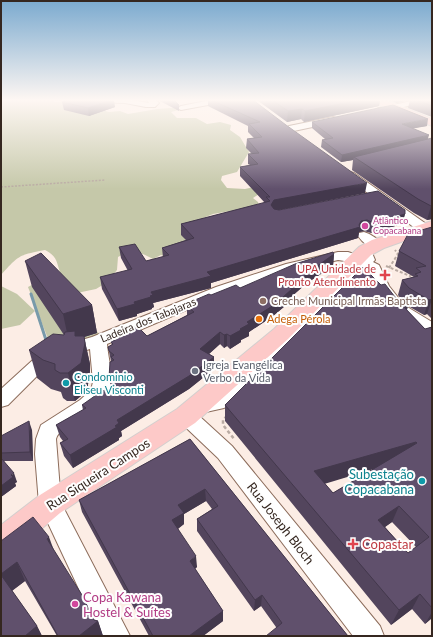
<svg xmlns="http://www.w3.org/2000/svg" width="433" height="637" viewBox="0 0 433 637" font-family="Lato,sans-serif">
	<style>
		.green { fill: #c5c8a9 }
		.lines { fill: none; stroke-linecap: round; stroke-linejoin: round }
		.stream-far1 { stroke: #789aaa; stroke-width: 3 }
		.stream { stroke: #789aaa; stroke-width: 4 }
		.minor-casing { stroke: #8c6c5b; stroke-width: 2 }
		.major-casing { stroke: #d3cfce; stroke-width: 2 }
		.path-far2 { stroke: #b9aaa2; stroke-width: 1.5; stroke-dasharray: 2 1.5; stroke-linecap: butt }
		.path-far1 { stroke: #b9aaa2; stroke-width: 2; stroke-dasharray: 3 2; stroke-linecap: butt }
		.path { stroke: #b9aaa2; stroke-width: 2.5; stroke-dasharray: 3.5 2.5; stroke-linecap: butt }
		.minor { fill: #fff; fill-rule: evenodd }
		.major { fill: #fdc9c8; fill-rule: evenodd }
		.wall { fill: #53455d; fill-rule: evenodd }
		.shaded-wall { fill: #43384c }
		.building { fill: #60506c; stroke: #43384c; fill-rule: evenodd }
		.hotel-dot { fill: #d1479c; stroke: #fefefe; stroke-width: 1.5 }
		.health-dot { fill: #e0444e; stroke: #fefefe; stroke-width: 1.5 }
		.education-dot { fill: #8d6e63; stroke: #fefefe; stroke-width: 1.5 }
		.food-dot { fill: #e8710a; stroke: #fefefe; stroke-width: 1.5 }
		.worship-dot { fill: #6b7280; stroke: #fefefe; stroke-width: 1.5 }
		.culture-dot { fill: #0f9aa8; stroke: #fefefe; stroke-width: 1.5 }
		.labels { text-anchor: middle; stroke-width: 4; stroke-linejoin: round; paint-order: stroke }
		.far-hotel-label { font-size: 9px; fill: #b23c85; stroke: #fefefe; text-anchor: start }
		.health-label { font-size: 11px; fill: #be3a42; stroke: #fefefe; text-anchor: end }
		.education-label { font-size: 11px; fill: #785e54; stroke: #fefefe; text-anchor: start }
		.food-label { font-size: 11px; fill: #c56008; stroke: #fefefe; text-anchor: start }
		.street-label { font-size: 11px; fill: #352720; stroke: #fefefe }
		.worship-label { font-size: 11px; fill: #5b616d; stroke: #fefefe; text-anchor: start }
		.culture-label { font-size: 11px; fill: #0d838f; stroke: #fefefe; text-anchor: start }
		.near-street-label { font-size: 13px; fill: #352720; stroke: #fefefe }
		.near-culture-label { font-size: 13px; fill: #0d838f; stroke: #fefefe; text-anchor: end }
		.near-health-label { font-size: 13px; fill: #be3a42; stroke: #fefefe; text-anchor: start }
		.near-hotel-label { font-size: 13px; fill: #b23c85; stroke: #fefefe; text-anchor: start }
	</style>
	<rect width="100%" height="100%" fill="#fcede5"/>
	<g class="green">
		<path d="M1,100H46L57,102L66,101L109,112L120,111L128,114L157,109L182,107V109L171,112L177,118H196L207,124L220,122L231,125L230,130L240,137L249,152L237,172L222,176L221,180L227,188L245,189L254,187L264,191L253,198L258,202L259,206L213,214L191,223L186,231V244L164,256L161,255L153,259C138,251 133,249 118,257L117,270L106,283L96,289L72,294C68,288 65,283 62,277C56,264 59,257 45,250C19,255 19,255 1,275Z"/>
		<path d="M47,277L104,339L50,344L28,287Z"/>
		<path d="M1,286L17,294L35,311L20,325L1,329Z"/>
	</g>
	<g class="lines">
		<path class="stream-far1" d="M31,294L46,340"/>
		<path class="stream" d="M46,339L48,341"/>
		<g class="minor-casing">
			<g id="minor">
				<path d="M91,100H132L149,103L147,100H156L159,103L155,107H146L125,103L95,102Z"/>
				<path d="M211,100H228L224,102L181,110L177,108L181,106Z"/>
				<path d="M416,100H432L428,102L379,112L375,110L379,108Z"/>
				<path d="M333,117L336,118L337,120L336,122L289,132L285,129L289,126Z"/>
				<path d="M350,172L354,173L432,228V238L427,237L346,177L345,175L346,173Z"/>
				<path d="M364,232C371,234 378,239 382,245L380,248C371,250 363,243 358,236L359,233Z"/>
				<path d="M365,247L370,248L375,260L373,262L379,265L389,286L404,305L432,322V334L426,333L392,311L375,287L367,270L238,400L224,408L197,414L232,446L380,626L384,636H353L218,458L179,421L176,416L179,411L186,408L190,410L188,407L191,402L212,397L224,390L285,334L358,263L338,260L295,270L226,293L107,344C108,359 115,379 109,393C102,413 60,423 56,439L61,503L130,636H101L39,504L35,454L36,439L41,425L80,400L91,390L93,382L90,349L59,358L47,366L8,405L1,407V389L35,358L47,350L92,337L216,287L286,264L338,252H348L360,256L358,251L360,248Z"/>
			</g>
		</g>
		<g class="major-casing">
			<g id="major">
				<path d="M371,100H385L432,119V126L373,102Z"/>
				<path d="M432,221V231L384,248L371,255L288,339L195,423L60,513L12,554L1,559V525L40,495L177,409L274,329L359,247L372,240Z"/>
			</g>
		</g>
		<path class="path-far2" d="M1,187L105,180"/>
		<g class="path-far1">
			<path d="M386,266L410,276L412,274"/>
			<path d="M389,268L398,254L395,250"/>
		</g>
		<path class="path" d="M227,416L223,420V425L235,440"/>
		<use href="#minor" class="minor"/>
		<use href="#major" class="major"/>
	</g>
	<g class="wall">
		<path d="M158,100H174L179,105V111Z"/>
		<path d="M208,100H253L365,193L278,210L405,214L402,224L371,233L364,231L359,232L358,238L211,283V288L153,303L154,307L152,308V309L137,314V316L119,321L102,289L100,277L128,271L121,258L119,247L146,261L163,257L162,248L186,240L181,235V224L265,203L240,176V167L250,165L248,164V154H252L246,148L247,139L254,138L248,132V126L208,106Z"/>
		<path d="M257,100H380L379,106L304,122L301,119L287,122Z"/>
		<path d="M389,100H409L396,103Z"/>
		<path d="M410,100H432V117L408,108Z"/>
		<path d="M62,102L115,107L89,116L64,110Z"/>
		<path d="M312,122L427,126L412,128L428,140L432,138V219L427,220L414,213L352,170L353,160L341,162L321,147L322,140L325,139L312,128Z"/>
		<path d="M432,227V319L427,314L424,315L408,306L407,310L425,329L432,327V618L425,624L412,609L391,625L225,421V405L381,285L395,297L403,302L398,295L402,280L414,277L395,266L399,251ZM375,468L333,493L324,483L345,477ZM392,522L416,547L408,553L385,527Z"/>
		<path d="M334,254L333,266L307,283L291,297V301L273,316L249,332V336L241,340V342L230,349L227,346L224,348L220,344L209,354L214,357V369L189,389L121,431L122,436L119,438V440L73,468L64,456L60,443L63,441L60,437L56,425L83,410L82,405L111,387L109,378L111,361L108,347L112,345L111,342L115,340V337L147,336L187,315V306L188,305V303L211,295L240,288Z"/>
		<path d="M25,261L92,305L97,333L84,337L90,364V371L87,391L75,401H67L63,398L61,392L51,389L37,378L29,350L64,335L32,287Z"/>
		<path d="M32,430L33,461H4L17,482L15,483L16,486L1,497V436Z"/>
		<path d="M190,439L348,636L276,627L261,606L254,611L197,531V519L212,509L206,501L184,514V524L178,529L197,567L195,569L223,611V621L203,636H149L82,512L79,500Z"/>
		<path d="M1,541L55,552L94,620L98,621L103,636H57L25,581L12,591L37,626L42,636H1Z"/>
	</g>
	<g class="shaded-wall">
		<path d="M111,100H114L115,107L89,116L88,108Z"/>
		<path d="M360,100H380L379,106L304,122L305,111Z"/>
		<path d="M396,100H410L396,103Z"/>
		<path d="M302,109L301,119L287,122L288,111Z"/>
		<path d="M428,119L427,126L400,131L402,124Z"/>
		<path d="M429,135L427,142L354,157L353,160L341,162L342,155Z"/>
		<path d="M367,183L365,193L274,211L271,205L274,200Z"/>
		<path d="M431,206H432V219L427,220Z"/>
		<path d="M405,214L402,224L371,233L374,223Z"/>
		<path d="M367,220L364,231L359,232L358,238L211,283V288L153,303L154,307L152,308V309L137,314V316L119,321L117,309L134,302L151,292L207,272L359,225L361,221Z"/>
		<path d="M334,254L333,266L307,283L291,297V301L273,316L249,332V336L241,340V342L230,349V336L247,322L290,288L309,272Z"/>
		<path d="M432,299L427,314L424,315L429,300Z"/>
		<path d="M92,305L97,333L84,337L90,364V371L87,391L75,401L68,373L69,342L63,314Z"/>
		<path d="M408,305L404,320L403,306Z"/>
		<path d="M220,332V344L200,362V349Z"/>
		<path d="M227,334V346L224,348V335Z"/>
		<path d="M214,357V369L189,389L121,431L122,436L119,438V440L73,468L70,455L115,426L117,420Z"/>
		<path d="M29,421L32,430L33,461L30,452Z"/>
		<path d="M416,442L410,458L311,488L314,471Z"/>
		<path d="M14,473L17,482L15,483L16,486L1,497V486Z"/>
		<path d="M205,489L206,501L184,514V524L173,532L172,520L178,505Z"/>
		<path d="M399,506L392,522L372,536L378,520Z"/>
		<path d="M49,537L56,556L47,539Z"/>
		<path d="M196,556L197,567L190,572V561Z"/>
		<path d="M17,562L25,581L10,592L1,574Z"/>
		<path d="M420,594L412,609L391,625L399,610Z"/>
		<path d="M262,595L261,606L254,611L255,600Z"/>
		<path d="M223,611V621L203,636H189Z"/>
		<path d="M432,612V618L425,624Z"/>
		<path d="M98,621L103,636H79Z"/>
		<path d="M37,626L42,636H25Z"/>
	</g>
	<g class="building">
		<path d="M69,100H111L88,108L62,102Z"/>
		<path d="M168,100H174L179,105Z"/>
		<path d="M211,100H253L286,125L367,183L274,200L271,205L274,209L279,210L378,191L405,210V214L374,223L367,220L361,221L359,225L360,227L207,272L211,276L151,292L153,295L150,296L151,297L134,302L135,304L117,309L100,277L132,269L119,247L135,244L146,261L169,255L162,248L194,238L181,224L270,201L266,197H270L240,167L258,164L248,154L259,153L247,139L262,137L249,124L260,122Z"/>
		<path d="M272,100H360L305,111L302,109L288,111Z"/>
		<path d="M417,100H432V106Z"/>
		<path d="M393,105L428,119L402,124L429,135L342,155L322,140L333,138L312,122Z"/>
		<path d="M432,138V206H431L418,199L354,157Z"/>
		<path d="M432,227V299L429,300L409,288L402,280L418,276L415,274L421,272L416,268L426,266L399,251L408,234Z"/>
		<path d="M333,252L334,254L309,272L290,288L292,289L274,305L247,322L249,324L240,329L241,330L230,336L227,334L224,335L220,332L200,349L214,357L189,376L117,420L119,423L115,426L117,427L70,455L60,443L68,439L56,425L86,408L82,405L99,393L114,385L109,378L110,362L114,360L111,357L114,355L109,351L108,347L113,344L111,342L117,339L115,337L137,326L147,336L194,312L187,306L189,305L188,303L209,294L211,295L236,285L240,288L295,264Z"/>
		<path d="M41,253L92,305L63,314L25,261Z"/>
		<path d="M363,267L381,285L385,284L395,297L408,305L403,306L425,329L432,327V608L420,594L399,610L225,405ZM416,442L417,443L333,493L314,471ZM399,506L429,537L408,553L378,520Z"/>
		<path d="M75,331V336H84L85,343L81,363L68,373H60L55,370V364L43,360L29,350L53,334L64,335L65,332Z"/>
		<path d="M29,421L30,452L1,453V436Z"/>
		<path d="M190,439L348,636H266L282,623L262,595L255,600L197,519L218,506L205,489L178,505L184,513L172,520L196,556L190,561L223,611L189,636H153L79,500Z"/>
		<path d="M1,458L14,473L11,475L13,477L1,486Z"/>
		<path d="M33,517L49,537L47,539L82,595L94,620L98,621L79,636H58L17,562L1,574V541Z"/>
		<path d="M1,575L37,626L25,636H1Z"/>
	</g>
	<linearGradient id="sky" x2="0" y2="1"><stop stop-color="#7baacf"/><stop offset="0.53" stop-color="#fef7f3"/><stop offset="1" stop-color="#fef7f3" stop-opacity="0"/></linearGradient>
	<rect width="433" height="189" fill="url(#sky)"/>
	<g class="hotel-dot">
		<circle cx="365" cy="226" r="4"/>
		<circle cx="75" cy="604" r="4"/>
	</g>
	<g class="health-dot">
		<path d="M383 269h4v4h4v4h-4v4h-4v-4h-4v-4h4z"/>
		<path d="M351 538h4v4h4v4h-4v4h-4v-4h-4v-4h4z"/>
	</g>
	<circle class="education-dot" cx="263" cy="301" r="4"/>
	<circle class="food-dot" cx="259" cy="319" r="4"/>
	<circle class="worship-dot" cx="195" cy="371" r="4"/>
	<g class="culture-dot">
		<circle cx="66" cy="383" r="4"/>
		<circle cx="422" cy="481" r="4"/>
	</g>
	<g class="labels">
		<g class="far-hotel-label">
			<text x="373" y="224">Atlântico<tspan x="373" dy="10">Copacabana</tspan></text>
		</g>
		<g class="health-label">
			<text x="376" y="273">UPA Unidade de<tspan x="376" dy="13">Pronto Atendimento</tspan></text>
		</g>
		<g class="education-label">
			<text x="271" y="305">Creche Municipal Irmãs Baptista</text>
		</g>
		<g class="food-label">
			<text x="267" y="323">Adega Pérola</text>
		</g>
		<g class="street-label">
			<text transform="translate(148 320) rotate(-22)" y="4">Ladeira dos Tabajaras</text>
		</g>
		<g class="worship-label">
			<text x="203" y="369">Igreja Evangélica<tspan x="203" dy="13">Verbo da Vida</tspan></text>
		</g>
		<g class="culture-label">
			<text x="74" y="381">Condominio<tspan x="74" dy="13">Eliseu Visconti</tspan></text>
		</g>
		<g class="near-street-label">
			<text transform="translate(98 474) rotate(-33)" y="5">Rua Siqueira Campos</text>
			<text transform="translate(281 523) rotate(52)" y="5">Rua Joseph Bloch</text>
		</g>
		<g class="near-culture-label">
			<text x="414" y="479">Subestação<tspan x="414" dy="15">Copacabana</tspan></text>
		</g>
		<g class="near-health-label">
			<text x="362" y="549">Copastar</text>
		</g>
		<g class="near-hotel-label">
			<text x="83" y="602">Copa Kawana<tspan x="83" dy="15">Hostel &amp; Suítes</tspan></text>
		</g>
	</g>
	<rect width="433" height="637" fill="none" stroke="#352720" stroke-width="4"/>
</svg>
